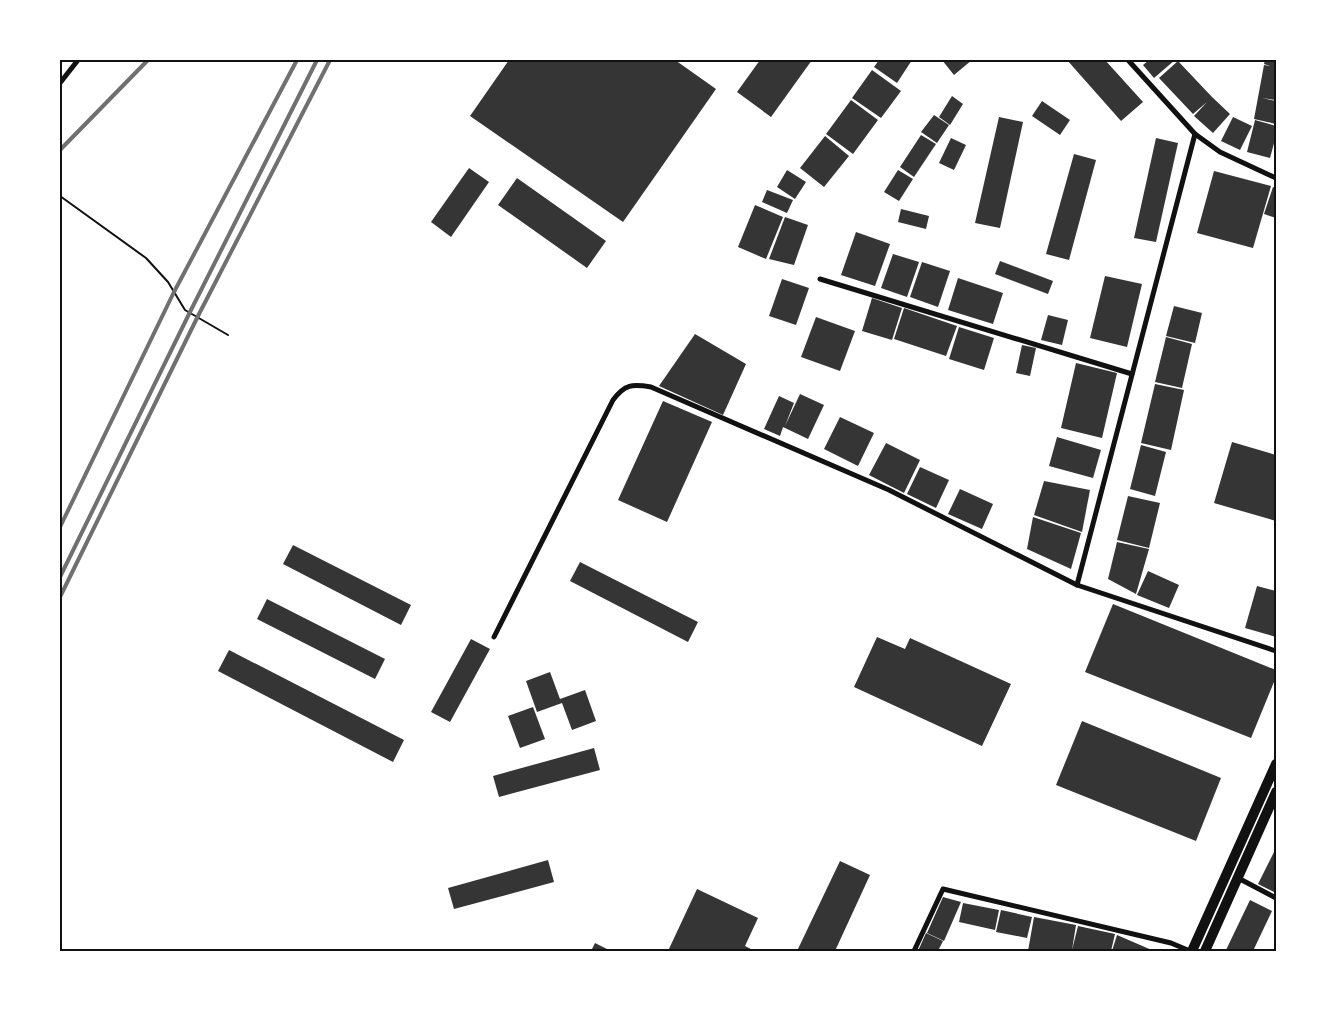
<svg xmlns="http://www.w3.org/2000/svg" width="1336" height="1011" viewBox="0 0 1336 1011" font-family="Helvetica,sans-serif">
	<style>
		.building { fill: #353535 }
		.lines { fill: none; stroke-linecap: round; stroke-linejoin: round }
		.path { stroke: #111; stroke-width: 2 }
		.minor { stroke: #111; stroke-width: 5 }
		.primary { stroke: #111; stroke-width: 10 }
		.rail { stroke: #707070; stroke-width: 4 }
		.neatline { fill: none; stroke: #111; stroke-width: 2 }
	</style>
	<rect width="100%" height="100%" fill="#fff"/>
	<g class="building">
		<path d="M509,60H675L716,89L623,222L470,116Z"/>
		<path d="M760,60H812L771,117L737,92Z"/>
		<path d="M879,60H912L897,83L874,67Z"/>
		<path d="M942,60H972L954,75Z"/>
		<path d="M1067,60H1105L1143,102L1121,121Z"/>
		<path d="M1149,60H1175L1154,78L1143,65Z"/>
		<path d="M1265,60H1276V100L1262,98L1276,101V124L1254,119L1264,65L1270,66L1264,64Z"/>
		<path d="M1178,61L1212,97L1230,114L1213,133L1194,116L1207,102L1193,114L1159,78Z"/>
		<path d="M872,70L901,91L881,118L852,98Z"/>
		<path d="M952,96L963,104L950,125L939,117Z"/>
		<path d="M851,100L878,120L853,154L826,134Z"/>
		<path d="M1042,101L1070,120L1060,135L1032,116Z"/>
		<path d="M934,115L949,125L937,143L921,132Z"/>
		<path d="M999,117L1023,122L1000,228L975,223Z"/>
		<path d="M1233,117L1252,126L1240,150L1221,141Z"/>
		<path d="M1255,120L1276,126V136L1270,158L1247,152Z"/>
		<path d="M921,135L936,144L914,177L900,167Z"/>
		<path d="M825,136L849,156L824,187L800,168Z"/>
		<path d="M951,138L966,145L954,170L939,163Z"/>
		<path d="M1156,138L1178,143L1156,242L1134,238Z"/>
		<path d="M1074,154L1096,160L1069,260L1046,254Z"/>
		<path d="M469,168L489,182L451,237L431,222Z"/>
		<path d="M787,170L806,182L795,199L777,187Z"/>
		<path d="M898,170L913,179L899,201L884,192Z"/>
		<path d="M1214,171L1271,186L1253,248L1197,233Z"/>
		<path d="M517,178L606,241L587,268L498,205Z"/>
		<path d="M1273,187L1276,188V218L1264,214Z"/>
		<path d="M767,190L793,200L787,213L762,202Z"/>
		<path d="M755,205L783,217L766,259L738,247Z"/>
		<path d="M901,209L929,216L926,229L898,222Z"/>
		<path d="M785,217L808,225L794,265L769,259Z"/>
		<path d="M856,232L890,244L875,286L841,275Z"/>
		<path d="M893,254L919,262L907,297L881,288Z"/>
		<path d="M1000,261L1053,281L1048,294L995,274Z"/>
		<path d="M922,262L950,271L938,307L910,297Z"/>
		<path d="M1105,276L1142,284L1127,347L1090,338Z"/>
		<path d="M958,278L1003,293L993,324L948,310Z"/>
		<path d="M782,279L809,288L796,325L769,316Z"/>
		<path d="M872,298L902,308L892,340L862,331Z"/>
		<path d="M1174,306L1202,313L1195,343L1166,336Z"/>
		<path d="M904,308L957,326L946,356L894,339Z"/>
		<path d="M1048,315L1068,320L1062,345L1041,340Z"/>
		<path d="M816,317L855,331L840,371L801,357Z"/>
		<path d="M959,327L994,338L984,370L949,359Z"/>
		<path d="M695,334L746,364L723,415L659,386Z"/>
		<path d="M1166,337L1192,344L1182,388L1155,382Z"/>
		<path d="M1022,345L1036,348L1030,376L1016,373Z"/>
		<path d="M1076,363L1117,373L1102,438L1061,428Z"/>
		<path d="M1155,384L1184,390L1171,450L1141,443Z"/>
		<path d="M800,394L824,405L808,439L783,427L780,436L764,429L779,396L794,403L785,426Z"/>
		<path d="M663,401L712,422L667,522L618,500Z"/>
		<path d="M840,417L874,433L858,466L824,449Z"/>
		<path d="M1057,437L1101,450L1093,478L1049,466Z"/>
		<path d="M1232,442L1276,455V521L1214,503Z"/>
		<path d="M886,443L920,460L904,493L869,475Z"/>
		<path d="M1141,445L1166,452L1155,496L1130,489Z"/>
		<path d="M920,467L949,480L936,508L907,494Z"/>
		<path d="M1044,481L1090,490L1082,532L1034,515Z"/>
		<path d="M960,489L993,504L982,529L948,514Z"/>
		<path d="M1128,496L1160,503L1149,548L1117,540Z"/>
		<path d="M1033,517L1081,533L1071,569L1027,549Z"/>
		<path d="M1117,542L1149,549L1136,594L1108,579Z"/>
		<path d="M293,545L411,605L401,625L283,564Z"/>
		<path d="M580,562L698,622L688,642L570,581Z"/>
		<path d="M1148,571L1179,585L1169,608L1137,595Z"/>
		<path d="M1257,586L1276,591V637L1245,628Z"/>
		<path d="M267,599L385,659L375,679L257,619Z"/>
		<path d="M1113,604L1276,670V677L1251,738L1085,672Z"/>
		<path d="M877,637L905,649L910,638L1011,684L982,746L854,687Z"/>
		<path d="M471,639L490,649L450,722L431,712Z"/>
		<path d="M229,650L404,740L393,762L218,671Z"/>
		<path d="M550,672L560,699L585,690L596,721L572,730L562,703L537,712L526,681Z"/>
		<path d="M533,707L545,739L520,748L508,716Z"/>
		<path d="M1082,721L1221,778L1196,841L1056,785Z"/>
		<path d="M594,748L600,770L499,797L493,776Z"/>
		<path d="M1274,852L1276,853V893L1258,884Z"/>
		<path d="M548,860L554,882L454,909L448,888Z"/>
		<path d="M840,861L870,875L835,951H797Z"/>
		<path d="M697,889L758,918L745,946L755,951H668Z"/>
		<path d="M943,897L961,902L944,941L927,933Z"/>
		<path d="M1250,900L1272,911L1253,951H1228L1226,950Z"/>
		<path d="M963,903L999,910L995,930L959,922Z"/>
		<path d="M1001,910L1032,917L1027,938L996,932Z"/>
		<path d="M1034,917L1076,925L1072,950L1078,926L1115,934L1111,951H1028Z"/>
		<path d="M926,933L943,941L938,951H918Z"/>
		<path d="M1117,935L1154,951H1112Z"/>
		<path d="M595,943L611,951H591Z"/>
	</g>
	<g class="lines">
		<path class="path" d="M60,196L146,258L168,282L185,310L228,335"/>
		<g class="minor">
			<path d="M1128,60L1195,134L1220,152L1276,178"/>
			<path d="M60,83L78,60"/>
			<path d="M820,279L1132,374"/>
			<path d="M1077,585L1195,134"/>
			<path d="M494,637L613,400C625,384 632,384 651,387L889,490L1077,585L1276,651"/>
			<path d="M1238,878L1276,898"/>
			<path d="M914,951L943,889L1171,943L1190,951"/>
		</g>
		<g class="primary">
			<path d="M1192,951L1276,764"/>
			<path d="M1205,951L1276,792"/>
		</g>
		<g class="rail">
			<path d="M60,150L148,60"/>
			<path d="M60,527L174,292L297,60"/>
			<path d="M60,577L190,312L317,60"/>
			<path d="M60,597L198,316L330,60"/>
		</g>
	</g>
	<rect width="1336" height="1011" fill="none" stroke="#ffffff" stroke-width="122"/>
	<rect x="61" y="61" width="1214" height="889" class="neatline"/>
</svg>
